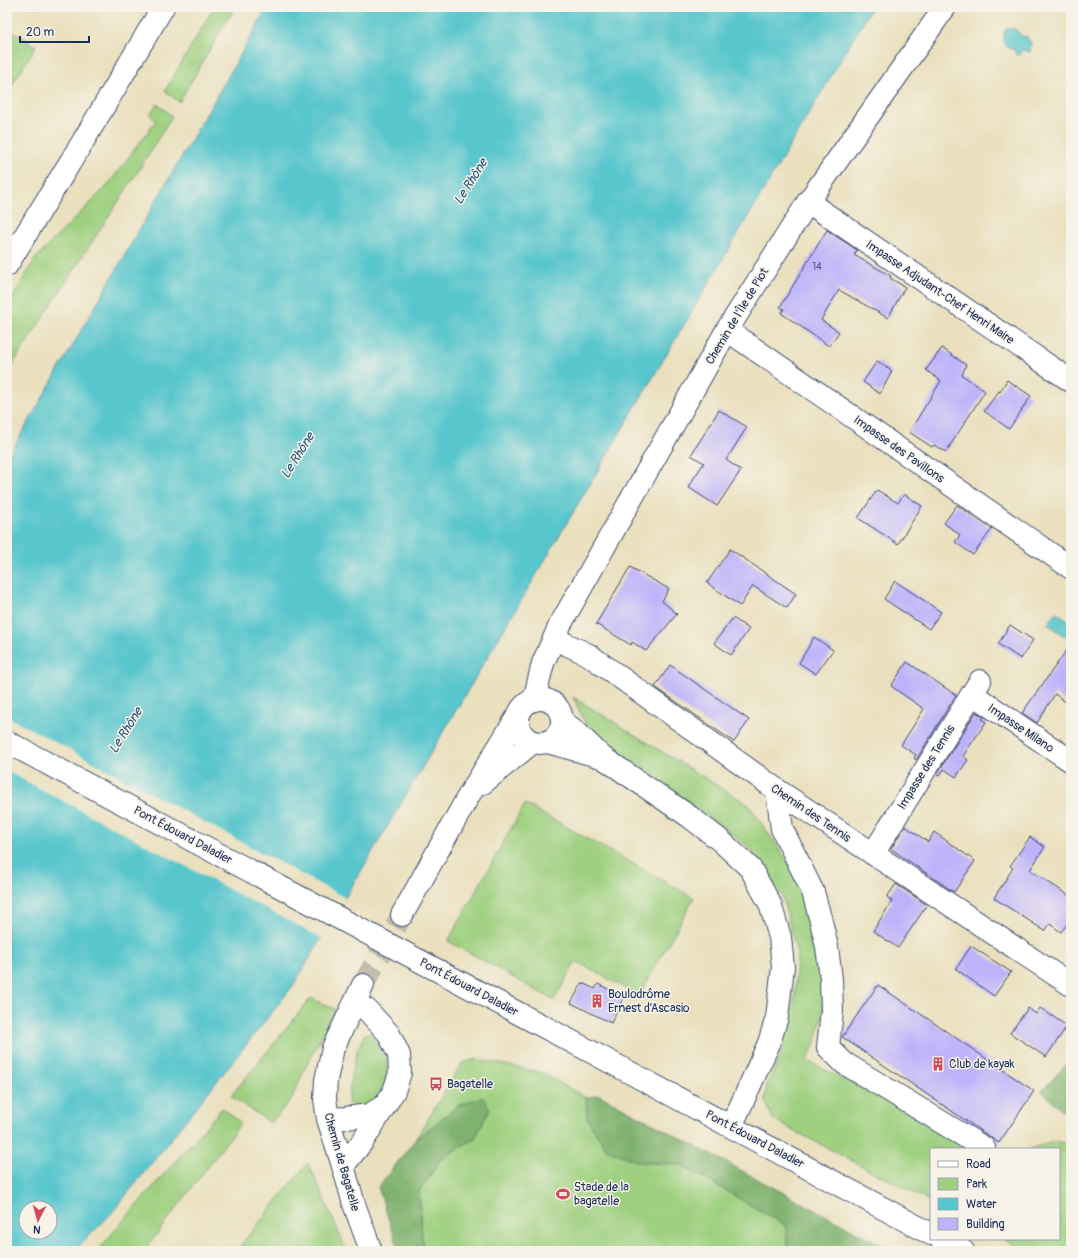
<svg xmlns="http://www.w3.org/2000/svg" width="1078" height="1258" viewBox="0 0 1078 1258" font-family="Pangolin,sans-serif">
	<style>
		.green { fill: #9fd080; stroke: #5d806f }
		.forest { fill: #7fb26e; stroke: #4d7066 }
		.water { fill: #58c6cd; stroke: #3a7a96; fill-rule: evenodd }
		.pier { fill: #eae0be }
		.building { fill: #beb3fa }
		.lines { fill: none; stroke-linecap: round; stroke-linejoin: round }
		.minor-tunnel { stroke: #c1bdab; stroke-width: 22; stroke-dasharray: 22 11; stroke-linecap: butt }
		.minor-casing { stroke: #3a4a6c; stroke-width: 24 }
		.major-casing { stroke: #3a4a6c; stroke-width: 24 }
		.minor { stroke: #fff; stroke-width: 22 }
		.major { stroke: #fff; stroke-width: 22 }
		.major-bridge-casing { stroke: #3a4a6c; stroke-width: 24; stroke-linecap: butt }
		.major-bridge { stroke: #fff; stroke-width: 22 }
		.labels { text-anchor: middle; stroke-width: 3; stroke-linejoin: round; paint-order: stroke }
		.number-label { font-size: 10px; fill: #445085 }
		.street-label { font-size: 12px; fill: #1b2f5e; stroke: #f7f3e8 }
		.poi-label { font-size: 12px; fill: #1b2f5e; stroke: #f7f3e8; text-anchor: start }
		.water-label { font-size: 13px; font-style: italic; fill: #2a557a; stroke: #f7f3e8 }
	</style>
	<rect width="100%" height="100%" fill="#f7f3e8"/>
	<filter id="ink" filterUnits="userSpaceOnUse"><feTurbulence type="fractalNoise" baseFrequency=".025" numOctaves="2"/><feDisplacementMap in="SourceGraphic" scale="8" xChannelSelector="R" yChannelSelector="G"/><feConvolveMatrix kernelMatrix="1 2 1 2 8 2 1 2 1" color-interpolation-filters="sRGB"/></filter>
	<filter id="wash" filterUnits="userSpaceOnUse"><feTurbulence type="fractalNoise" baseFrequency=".012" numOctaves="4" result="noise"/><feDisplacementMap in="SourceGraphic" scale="16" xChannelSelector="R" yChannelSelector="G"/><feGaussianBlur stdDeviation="0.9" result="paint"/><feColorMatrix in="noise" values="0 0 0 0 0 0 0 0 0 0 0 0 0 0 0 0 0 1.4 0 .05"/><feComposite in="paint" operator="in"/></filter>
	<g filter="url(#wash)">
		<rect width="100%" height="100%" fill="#eae0be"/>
		<g class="green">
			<path d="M214,7H235L179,102L165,91Z"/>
			<path d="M7,28L36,46L7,93Z"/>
			<path d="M157,104L172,116L140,168L7,373V307L35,259L107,186L156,121L150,114Z"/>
			<path d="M573,697L749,805L798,877L826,967L823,1014L816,1040L807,1061L893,1103L977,1149H931V1202L789,1128L773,1119L765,1100L767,1083L776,1066L784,1042L795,996L797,953L782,896L748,846L658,780L590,734Z"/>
			<path d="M525,804L694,898L639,996L576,961L554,1000L448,941Z"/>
			<path d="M311,998L336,1010L310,1058L292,1098L271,1123L231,1096Z"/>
			<path d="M371,1033L386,1058L388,1075L385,1090L376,1103L356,1108L348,1103L351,1076L357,1051L365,1034Z"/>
			<path d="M477,1059L543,1073L586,1098L587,1118L639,1162L682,1165L785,1225L789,1251H425L422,1236L419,1192L440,1160L475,1138L459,1105L415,1140L462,1063Z"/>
			<path d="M222,1108L241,1123L144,1251H97Z"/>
			<path d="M1054,1141L1071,1144V1251H1027L1003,1239H1059V1149H1030Z"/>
			<path d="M308,1163L347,1251H236Z"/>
		</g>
		<g class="forest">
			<path d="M1071,1059V1119L1042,1091Z"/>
			<path d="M599,1095L893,1251H789L785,1225L682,1165L639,1162L606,1149L587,1118L586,1098Z"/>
			<path d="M482,1097L490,1109L475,1138L440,1160L419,1192L422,1236L425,1251H399L378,1187L415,1140L459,1105Z"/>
		</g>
		<g class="water">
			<path d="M268,7H872L293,986L111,1214L74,1251H7V459ZM26,1208H50V1232H26Z"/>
			<path d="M1007,28C1014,28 1018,30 1021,36L1027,37L1031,43L1030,52L1022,50L1019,55H1017L1014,50L1007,47L1003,42C1003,36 1004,32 1007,28Z"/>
			<path d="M1056,612L1071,622V638L1070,640L1048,624Z"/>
		</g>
		<path class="pier" d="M7,717L80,755L347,899L323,939L7,771Z"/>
		<g id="blocks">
			<g class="building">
				<path d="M827,230L857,250L854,255L891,276L890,278L905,287L888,318L839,290L821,320L839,332L829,346L781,313L784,309L780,307Z"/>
				<path d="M942,348L966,365L962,375L985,391L946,452L934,445L932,447L909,432L941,381L926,370Z"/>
				<path d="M877,361L892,371L880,394L863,382Z"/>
				<path d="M1007,380L1031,396L1009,429L984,411L999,391L1000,392Z"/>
				<path d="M719,410L747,427L726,460L741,470L717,506L688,487L704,463L691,455Z"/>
				<path d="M877,490L898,503L904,494L922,506L898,544L858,518Z"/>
				<path d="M957,505L992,529L973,555L955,542L960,535L944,523Z"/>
				<path d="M730,549L796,594L787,608L753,586L740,606L707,583Z"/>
				<path d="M630,567L669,589L662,601L677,614L646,651L632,642L631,645L596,624Z"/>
				<path d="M895,581L941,612L929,629L884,599Z"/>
				<path d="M733,618L749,629L731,655L714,643Z"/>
				<path d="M1010,625L1033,640L1021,659L998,644Z"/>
				<path d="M814,637L833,650L816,674L799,663Z"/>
				<path d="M1071,644V706L1055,694L1037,723L1022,713Z"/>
				<path d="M907,662L956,695L916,760L914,758L916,755L901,745L924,709L891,686Z"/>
				<path d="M670,665L749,720L734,742L655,687Z"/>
				<path d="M976,712L984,717L982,719L986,722L963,756L968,760L956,777L944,769L939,776L937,774Z"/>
				<path d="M905,826L928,842L934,832L975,861L954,892L891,849Z"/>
				<path d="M1030,837L1045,847L1030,870L1071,897V919L1061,932L1050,924L1045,931L994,898L1013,868L1010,866Z"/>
				<path d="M896,884L927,905L898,948L873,931L892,901L887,897Z"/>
				<path d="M971,946L1011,972L994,996L956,969Z"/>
				<path d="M582,983L595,989L598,984L624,997L611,1023L571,1003Z"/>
				<path d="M878,985L1034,1091L999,1143L842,1037Z"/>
				<path d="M1028,1008L1036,1014L1040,1008L1067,1026L1046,1057L1010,1033Z"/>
			</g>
		</g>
	</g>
	<g filter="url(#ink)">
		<use href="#blocks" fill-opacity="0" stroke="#3a4a6c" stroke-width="1"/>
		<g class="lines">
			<path class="minor-tunnel" d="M363,985L402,915"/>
			<g class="minor-casing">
				<g id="minor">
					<path d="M808,202L1071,381"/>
					<path d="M727,330L1071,568"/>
					<path d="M554,640L566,644L589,655L777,790L1071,985"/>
					<path d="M972,694L1071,761"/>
					<circle cx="540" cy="721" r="22"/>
					<path d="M534,700L543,663L560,625L727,330L808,202L945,7"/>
					<path d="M562,721L574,730L602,757L690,817L721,841L751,869L770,904L780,937L783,967L777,1017L769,1043L742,1103L731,1126"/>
					<path d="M547,742L601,757"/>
					<path d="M483,783L533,742"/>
					<path d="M777,790L782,829L813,892L821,921L827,947L831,979L832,1011L828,1047L844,1063L984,1148"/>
					<path d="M873,854L980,681"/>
					<path d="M402,915L469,795L519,714"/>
					<path d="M363,985L333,1048L326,1080L325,1099L328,1119L343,1166L354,1204L371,1251"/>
					<path d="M328,1119L346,1118L369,1115L384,1106"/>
					<path d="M343,1166L363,1141L394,1091L400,1073L399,1055L389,1034L367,1010L355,1003"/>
				</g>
			</g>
			<g class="major-casing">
				<g id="major">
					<path d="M7,265L82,143L163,7"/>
					<path d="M599,1056L931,1234"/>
					<path d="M941,1239L963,1251"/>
				</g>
			</g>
			<use href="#minor" class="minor"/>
			<use href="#major" class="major"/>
			<g class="major-bridge-casing">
				<path id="major-bridge" d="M7,742L599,1056"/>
			</g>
			<use href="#major-bridge" class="major-bridge"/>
		</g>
	</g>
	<defs>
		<g id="building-bare" transform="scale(1.08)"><path d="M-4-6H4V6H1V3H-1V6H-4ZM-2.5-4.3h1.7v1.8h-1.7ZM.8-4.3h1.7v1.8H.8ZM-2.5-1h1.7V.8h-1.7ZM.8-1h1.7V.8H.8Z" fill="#d1495b" stroke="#f7f3e8" stroke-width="2.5" paint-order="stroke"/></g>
		<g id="bus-bare" transform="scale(1.08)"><path d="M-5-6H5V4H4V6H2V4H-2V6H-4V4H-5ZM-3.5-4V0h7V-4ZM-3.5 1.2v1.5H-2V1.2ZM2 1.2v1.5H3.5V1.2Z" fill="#d1495b" stroke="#f7f3e8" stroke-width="2.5" paint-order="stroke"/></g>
		<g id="stadium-bare" transform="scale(1.08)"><path d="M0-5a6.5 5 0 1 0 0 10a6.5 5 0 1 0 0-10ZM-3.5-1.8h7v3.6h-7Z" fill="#d1495b" stroke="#f7f3e8" stroke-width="2.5" paint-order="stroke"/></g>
	</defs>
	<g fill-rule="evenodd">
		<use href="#building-bare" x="597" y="1001"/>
		<use href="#building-bare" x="938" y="1064"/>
		<use href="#bus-bare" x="436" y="1084"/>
		<use href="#stadium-bare" x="563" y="1194"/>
	</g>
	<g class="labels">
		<g class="number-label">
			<text x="817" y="270">14</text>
		</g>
		<g class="street-label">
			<text transform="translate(940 292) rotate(34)" y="4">Impasse Adjudant-Chef Henri Maire</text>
			<text transform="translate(737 316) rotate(-59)" y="4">Chemin de l'Île de Piot</text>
			<text transform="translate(899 449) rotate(35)" y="4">Impasse des Pavillons</text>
			<text transform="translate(1021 728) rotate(34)" y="4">Impasse Milano</text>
			<text transform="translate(926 767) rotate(-58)" y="4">Impasse des Tennis</text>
			<text transform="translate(811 813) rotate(34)" y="4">Chemin des Tennis</text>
			<text transform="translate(183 835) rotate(28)" y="4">Pont Édouard Daladier</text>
			<text transform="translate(469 987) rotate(28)" y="4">Pont Édouard Daladier</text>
			<text transform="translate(755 1139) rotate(28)" y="4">Pont Édouard Daladier</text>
			<text transform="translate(342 1162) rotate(74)" y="4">Chemin de Bagatelle</text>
		</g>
		<g class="poi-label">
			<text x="608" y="998">Boulodrôme<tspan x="608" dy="14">Ernest d’Ascasio</tspan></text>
			<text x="949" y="1068">Club de kayak</text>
			<text x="447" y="1088">Bagatelle</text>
			<text x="574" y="1191">Stade de la<tspan x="574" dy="14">bagatelle</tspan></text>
		</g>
		<g class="water-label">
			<text transform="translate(470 181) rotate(-58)" y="5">Le Rhône</text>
			<text transform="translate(297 455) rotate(-58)" y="5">Le Rhône</text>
			<text transform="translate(125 730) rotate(-58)" y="5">Le Rhône</text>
		</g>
	</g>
	<rect width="1078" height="1258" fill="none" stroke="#f7f3e8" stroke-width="24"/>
	<rect x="930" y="1148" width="130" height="92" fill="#f7f3e8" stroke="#9fa5b1"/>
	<rect x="938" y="1161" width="20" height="6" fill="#ffffff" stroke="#9fa5b1"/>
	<text x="966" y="1168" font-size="12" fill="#1b2f5e">Road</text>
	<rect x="938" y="1178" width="20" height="12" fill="#9fd080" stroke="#9fa5b1"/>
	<text x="966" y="1188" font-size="12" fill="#1b2f5e">Park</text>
	<rect x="938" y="1198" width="20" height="12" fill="#58c6cd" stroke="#9fa5b1"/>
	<text x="966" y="1208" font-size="12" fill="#1b2f5e">Water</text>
	<rect x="938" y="1218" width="20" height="12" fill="#beb3fa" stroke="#9fa5b1"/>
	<text x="966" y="1228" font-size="12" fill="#1b2f5e">Building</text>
	<g transform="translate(38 1220) rotate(186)"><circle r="19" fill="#f7f3e8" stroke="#9fa5b1"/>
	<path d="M0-3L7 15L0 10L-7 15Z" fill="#d1495b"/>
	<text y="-6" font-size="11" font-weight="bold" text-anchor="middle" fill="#1b2f5e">N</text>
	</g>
	<path d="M20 36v6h69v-6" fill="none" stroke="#1b2f5e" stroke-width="2"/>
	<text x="26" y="36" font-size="12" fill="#1b2f5e" stroke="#f7f3e8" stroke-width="3" paint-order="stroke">20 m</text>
</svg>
